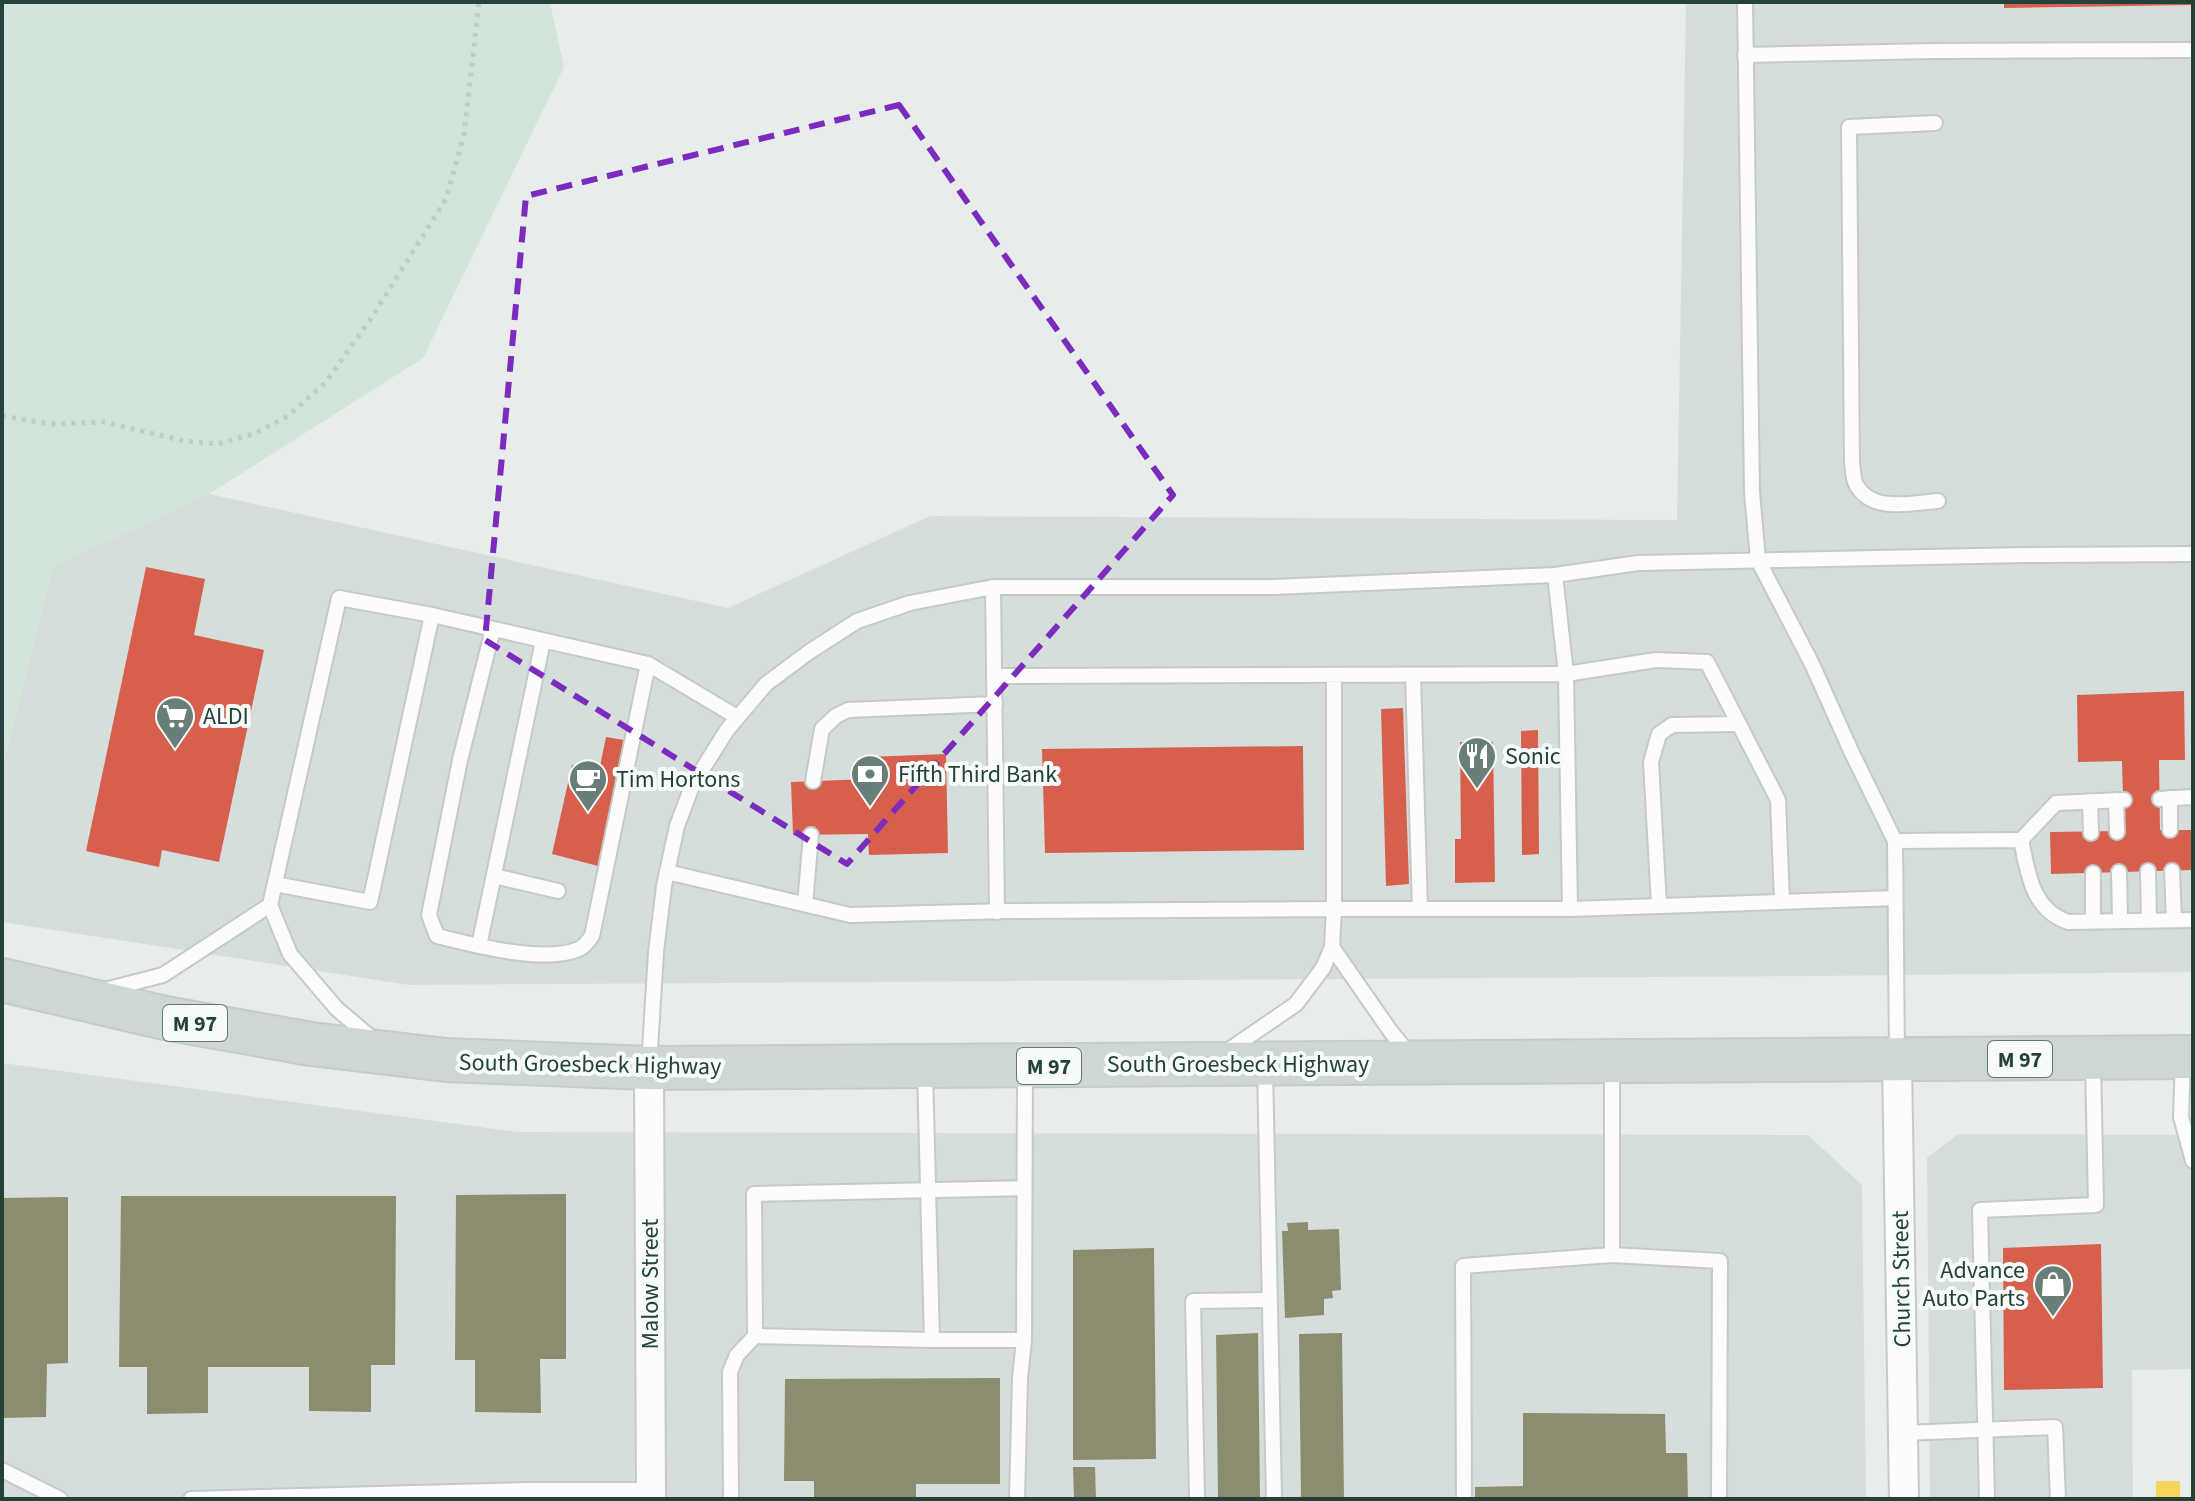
<svg xmlns="http://www.w3.org/2000/svg" width="2195" height="1501" viewBox="0 0 2195 1501" font-family="'Source Sans 3',sans-serif">
	<style>
		.built { fill: #d6dedb }
		.green { fill: #d1e6d8 }
		.homes { fill: #f6d55c }
		.shops { fill: #d6604d }
		.industry { fill: #8c8c6e }
		.lines { fill: none; stroke-linecap: round; stroke-linejoin: round }
		.service-casing { stroke: #c5cac8; stroke-width: 18 }
		.minor-casing { stroke: #c5cac8; stroke-width: 32 }
		.primary-casing { stroke: #c3ccc9; stroke-width: 46 }
		.path { stroke: #c3ccca; stroke-width: 5; stroke-dasharray: 4 6; stroke-linecap: butt }
		.service { stroke: #fcfcfc; stroke-width: 14 }
		.minor { stroke: #fcfcfc; stroke-width: 28 }
		.primary { stroke: #cfd7d5; stroke-width: 42 }
		.marked { fill: none; stroke: #7b2cbf; stroke-width: 6; stroke-dasharray: 16 10; stroke-linejoin: round }
		.labels { text-anchor: middle; stroke-width: 8; stroke-linejoin: round; paint-order: stroke }
		.shield { fill: #f7fbf9; stroke: #637a73; stroke-width: 2 }
		.shield-label { font-size: 22px; font-weight: bold; fill: #24423a }
		.poi-label { font-size: 24px; fill: #24423a; stroke: #f7fbf9; text-anchor: start }
		.street-label { font-size: 24px; fill: #24423a; stroke: #f7fbf9 }
	</style>
	<rect width="100%" height="100%" fill="#e8edeb"/>
	<g class="built">
		<path d="M1686,2H2193V972L1810,976L409,985L2,922V769L53,566L209,494L728,608L930,516L1677,520Z"/>
		<path d="M2,1063L518,1132L1808,1135L1862,1185L1866,1499H2Z"/>
		<path d="M1958,1134L2193,1135V1369L2132,1370L2133,1499H1930L1927,1158Z"/>
	</g>
	<path class="green" d="M3,2H550L564,67L423,358L209,494L53,566L2,769Z"/>
	<rect class="homes" x="2156" y="1481" width="24" height="18"/>
	<g class="shops">
		<path d="M2004,2H2193V5L2004,8Z"/>
		<path d="M146,567L205,579L194,635L264,650L219,862L162,850L159,867L86,851Z"/>
		<path d="M2184,691L2185,760H2159L2160,830H2193V870L2051,874L2050,832L2124,831L2122,761L2078,762L2077,695Z"/>
		<path d="M1403,708L1409,884L1386,886L1381,709Z"/>
		<path d="M1538,730L1539,854L1522,855L1521,731Z"/>
		<path d="M606,737L630,741L602,867L552,854L572,765L599,771Z"/>
		<path d="M1460,742H1493L1495,882L1455,883V839H1461Z"/>
		<path d="M1303,746L1304,850L1045,853L1042,749Z"/>
		<path d="M946,754L948,853L869,855L868,834L793,835L791,782L867,779V757Z"/>
		<path d="M2101,1244L2103,1388L2004,1390L2003,1248Z"/>
	</g>
	<g class="industry">
		<path d="M566,1194V1359H540L541,1413L475,1412V1360H455L456,1195Z"/>
		<path d="M121,1196H396L395,1365H371V1412L309,1411V1367H208V1413L147,1414V1367H119Z"/>
		<path d="M68,1197V1363L47,1364L46,1417L2,1418V1198Z"/>
		<path d="M1308,1222V1230L1339,1229L1341,1290L1332,1291L1333,1298L1324,1299V1315L1285,1318L1282,1231H1288L1287,1223Z"/>
		<path d="M1154,1248L1156,1459L1073,1460V1250Z"/>
		<path d="M1258,1333L1260,1499H1218L1216,1335Z"/>
		<path d="M1342,1333L1344,1499H1301L1299,1334Z"/>
		<path d="M1000,1378V1484H916V1499H814V1481H784L785,1379Z"/>
		<path d="M1523,1413L1665,1414L1666,1453H1687L1688,1499H1475V1487L1523,1486Z"/>
		<path d="M1073,1467H1095L1096,1499H1074Z"/>
	</g>
	<g class="lines">
		<g class="service-casing">
			<g id="service">
				<path d="M1745,2L1752,492L1758,560L1812,664L1851,751L1895,841L1897,1054"/>
				<path d="M1745,55L1934,51L2193,50"/>
				<path d="M1935,123L1849,127L1852,463C1853,469 1853,477 1855,482C1869,514 1911,503 1938,501"/>
				<path d="M1555,575L1566,674L1656,660L1707,662L1778,800L1782,901"/>
				<path d="M993,587L997,912"/>
				<path d="M493,629L460,760L429,915L437,936C474,945 544,964 579,949C585,946 588,941 592,936L648,664"/>
				<path d="M1413,675L1420,909"/>
				<path d="M994,676L1566,674L1570,909H1334V675"/>
				<path d="M813,781L822,729L836,716L848,710L995,704"/>
				<path d="M2170,798V830"/>
				<path d="M2160,799L2193,797"/>
				<path d="M2116,800L2117,832"/>
				<path d="M2090,801L2091,833"/>
				<path d="M2021,840L2056,803L2124,800"/>
				<path d="M1895,841L2021,840C2028,872 2031,909 2068,922L2193,920"/>
				<path d="M2148,871L2149,920"/>
				<path d="M2172,871L2174,920"/>
				<path d="M667,872L850,915L1008,911L1334,909L1332,947"/>
				<path d="M2119,872L2120,921"/>
				<path d="M494,876L558,891"/>
				<path d="M275,884L370,902L432,615"/>
				<path d="M805,904L811,835"/>
				<path d="M270,905L339,598L432,615L648,664L737,717"/>
				<path d="M1659,905L1651,762L1659,734L1672,725L1739,724"/>
				<path d="M1570,909L1895,898"/>
				<path d="M2093,921V873"/>
				<path d="M479,946L543,641"/>
				<path d="M101,991L163,975L270,905L290,954L337,1009L375,1041"/>
				<path d="M1223,1054L1296,1004L1323,968L1332,947L1391,1032L1405,1049L1413,1053"/>
				<path d="M2183,1059L2181,1117L2193,1161"/>
				<path d="M649,1066L656,952L664,886L677,826L692,786L727,730L766,684L809,652L857,621L910,603L993,587H1273L1555,575L1638,563L2026,555L2193,554"/>
				<path d="M1612,1066V1255"/>
				<path d="M1265,1068L1274,1499"/>
				<path d="M925,1071L932,1340"/>
				<path d="M755,1336L932,1340H1024"/>
				<path d="M1903,1433L2055,1427L2058,1499"/>
				<path d="M2,1470L60,1499"/>
				<path d="M191,1499L527,1490H651"/>
				<path d="M731,1499L730,1372L737,1355L755,1336L754,1194L1024,1188"/>
				<path d="M1017,1499L1020,1378L1024,1340L1025,1070"/>
				<path d="M1197,1499L1193,1301L1269,1300"/>
				<path d="M1464,1499L1463,1266L1612,1255L1720,1261L1719,1499"/>
				<path d="M1987,1499L1980,1210L2096,1205L2093,1063"/>
			</g>
		</g>
		<g class="minor-casing">
			<g id="minor">
				<path d="M1897,1060L1904,1499"/>
				<path d="M649,1068L651,1499"/>
			</g>
		</g>
		<g class="primary-casing">
			<path id="primary" d="M2,980L165,1018L311,1044L446,1060L649,1068L2193,1057"/>
		</g>
		<path class="path" d="M2,416L50,424L104,422L184,441L218,444L256,433L288,416L325,383L370,320L446,199L464,135L479,2"/>
		<use href="#service" class="service"/>
		<use href="#minor" class="minor"/>
		<use href="#primary" class="primary"/>
	</g>
	<path class="marked" d="M899,105L1173,495L847,864L485,640L526,196Z"/>
	<defs>
		<g id="supermarket-pin" transform="scale(2)"><path d="M0 17L-7.5 6A9.5 9.5 0 1 1 7.5 6Z" fill="#697e78" stroke="#f7fbf9"/><path d="M-6-5.5h2.5l.6 2H6L4.5 2H-2.5L-4.4-4H-6ZM-1.5 3.2a1.3 1.3 0 1 0 .1 0ZM3 3.2a1.3 1.3 0 1 0 .1 0Z" fill="#fff"/></g>
		<g id="restaurant-pin" transform="scale(2)"><path d="M0 17L-7.5 6A9.5 9.5 0 1 1 7.5 6Z" fill="#697e78" stroke="#f7fbf9"/><path d="M-5-6h1v4h1v-4h1v4h1v-4h1v5L-1.5 .5V6h-2V.5L-5-1ZM5-6V6H3V1.5H1.5Q1.5-4 5-6Z" fill="#fff"/></g>
		<g id="bank-pin" transform="scale(2)"><path d="M0 17L-7.5 6A9.5 9.5 0 1 1 7.5 6Z" fill="#697e78" stroke="#f7fbf9"/><path d="M-6-4H6V4H-6ZM0-2.3a2.3 2.3 0 1 0 0 4.6a2.3 2.3 0 1 0 0-4.6Z" fill="#fff"/></g>
		<g id="cafe-pin" transform="scale(2)"><path d="M0 17L-7.5 6A9.5 9.5 0 1 1 7.5 6Z" fill="#697e78" stroke="#f7fbf9"/><path d="M-5.5-4.5H6V0H3Q3 3.5 0 3.5H-2.5Q-5.5 3.5-5.5 0ZM3-3.2v2h1.7v-2ZM-6 4.5H4V6H-6Z" fill="#fff"/></g>
		<g id="shop-pin" transform="scale(2)"><path d="M0 17L-7.5 6A9.5 9.5 0 1 1 7.5 6Z" fill="#697e78" stroke="#f7fbf9"/><path d="M-5-2.5h2.3a2.7 3.5 0 0 1 5.4 0H5L5.5 6h-11ZM-1.5-2.5h3a1.5 2.3 0 0 0-3 0Z" fill="#fff"/></g>
	</defs>
	<g fill-rule="evenodd">
		<use href="#supermarket-pin" x="175" y="716"/>
		<use href="#restaurant-pin" x="1477" y="756"/>
		<use href="#bank-pin" x="870" y="774"/>
		<use href="#cafe-pin" x="588" y="779"/>
		<use href="#shop-pin" x="2053" y="1284"/>
	</g>
	<g class="labels">
		<g class="shield">
			<rect x="163" y="1005" width="64" height="36" rx="6"/>
			<rect x="1988" y="1041" width="64" height="36" rx="6"/>
			<rect x="1017" y="1048" width="64" height="36" rx="6"/>
		</g>
		<g class="shield-label">
			<text x="195" y="1031">M 97</text>
			<text x="2020" y="1067">M 97</text>
			<text x="1049" y="1074">M 97</text>
		</g>
		<g class="poi-label">
			<text x="203" y="724">ALDI</text>
			<text x="1505" y="764">Sonic</text>
			<text x="898" y="782">Fifth Third Bank</text>
			<text x="616" y="787">Tim Hortons</text>
			<text x="2025" y="1278" text-anchor="end">Advance<tspan x="2025" dy="28">Auto Parts</tspan></text>
		</g>
		<g class="street-label">
			<text transform="translate(590 1064) rotate(1)" y="8">South Groesbeck Highway</text>
			<text x="1238" y="1072">South Groesbeck Highway</text>
			<text transform="translate(1901 1279) rotate(-91)" y="8">Church Street</text>
			<text transform="translate(650 1284) rotate(-90)" y="8">Malow Street</text>
		</g>
	</g>
	<rect width="2195" height="1501" fill="none" stroke="#24423a" stroke-width="8"/>
</svg>
